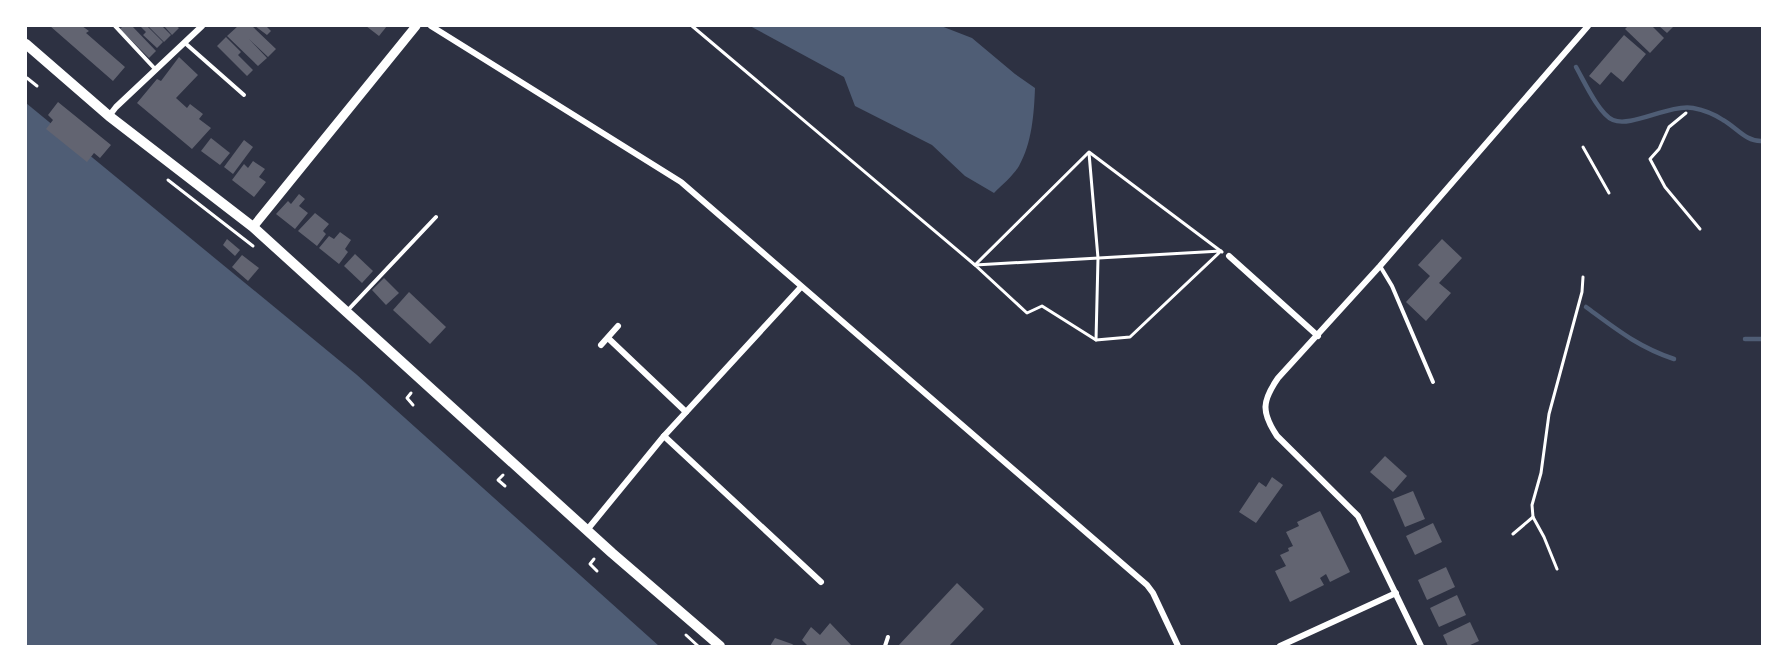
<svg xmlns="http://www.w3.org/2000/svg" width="1788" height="672" viewBox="0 0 1788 672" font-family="Georgia,serif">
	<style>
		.water { fill: #4f5d75 }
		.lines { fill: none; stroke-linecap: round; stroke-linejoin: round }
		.stream { stroke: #4f5d75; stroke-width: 4.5 }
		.building { fill: #626471 }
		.path { stroke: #fff; stroke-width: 3 }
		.service { stroke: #fff; stroke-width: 4 }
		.minor { stroke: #fff; stroke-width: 6 }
		.tertiary { stroke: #fff; stroke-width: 9 }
		.secondary { stroke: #fff; stroke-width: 10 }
	</style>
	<rect width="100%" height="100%" fill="#2d3142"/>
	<g class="water">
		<path d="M750,26H941L972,38L1015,74L1035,88C1034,114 1032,143 1019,166C1013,176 1002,185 994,193L965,176L932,145L855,106L844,77Z"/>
		<path d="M26,103L357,375L659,646H26Z"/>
	</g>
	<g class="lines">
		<g class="stream">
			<path d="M1576,67C1584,81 1599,114 1613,120C1631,128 1669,104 1693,108C1704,110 1714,114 1723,120C1736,127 1746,142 1762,141"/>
			<path d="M1586,307C1616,329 1638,347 1674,359"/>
			<path d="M1745,339H1762"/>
		</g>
	</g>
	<g class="building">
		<path d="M50,26H82L89,31L86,33L125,67L113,81Z"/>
		<path d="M123,26H132L156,51L149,58L120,29Z"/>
		<path d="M142,26H147L163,42L157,48L143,35L146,32L141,27Z"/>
		<path d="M148,26H162L171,35L164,42Z"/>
		<path d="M164,26H176L179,28L172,35Z"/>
		<path d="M238,26H252L276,49L268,57L249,39L267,58L258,66L227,36Z"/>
		<path d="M255,26H269L267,27L271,31L267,35Z"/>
		<path d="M366,26H387L379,36Z"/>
		<path d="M1628,26H1652L1664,38L1650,53L1625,29Z"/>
		<path d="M1659,26H1674L1667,33Z"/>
		<path d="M1624,35L1646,54L1623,82L1611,72L1600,85L1589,76Z"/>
		<path d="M226,37L241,52L238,55L253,70L247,76L217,46Z"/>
		<path d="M179,57L198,75L176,98L187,108L190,104L203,114L199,119L211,128L192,149L137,103L157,79L161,81Z"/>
		<path d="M58,102L111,145L100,158L94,153L87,162L46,129L53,120L48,115Z"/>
		<path d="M211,138L230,153L220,165L201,151Z"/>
		<path d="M244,140L253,147L233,174L224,167Z"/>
		<path d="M253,161L265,169L259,177L266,182L254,197L232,180L244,164L248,168Z"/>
		<path d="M299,194L305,199L299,206L308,213L295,229L276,214L288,201L291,204Z"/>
		<path d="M315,213L329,224L323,231L326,234L317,246L298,231Z"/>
		<path d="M340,232L351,240L345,249L348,252L339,264L319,248L329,236L334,239Z"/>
		<path d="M227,239L240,250L235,256L223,245Z"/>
		<path d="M1442,239L1462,258L1439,283L1451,293L1426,321L1406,302L1430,276L1418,265Z"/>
		<path d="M355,254L373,271L362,283L344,266Z"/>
		<path d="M242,255L259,268L248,281L232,267Z"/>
		<path d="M384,278L399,293L386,305L372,290Z"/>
		<path d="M409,292L446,327L430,344L393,310Z"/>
		<path d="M1385,456L1407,476L1393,492L1370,472Z"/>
		<path d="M1272,477L1283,485L1256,523L1239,512L1259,482L1266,487Z"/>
		<path d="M1413,491L1425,519L1405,527L1393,499Z"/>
		<path d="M1320,511L1350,572L1330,582L1326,574L1320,578L1324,585L1290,602L1275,571L1286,566L1280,555L1289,551L1288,548L1293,546L1286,532L1299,526L1297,522Z"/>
		<path d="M1433,523L1442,542L1415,555L1406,536Z"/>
		<path d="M1446,567L1455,587L1427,600L1418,580Z"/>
		<path d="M957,583L984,609L949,646H898Z"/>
		<path d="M1457,595L1466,615L1439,627L1430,608Z"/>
		<path d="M1470,622L1479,641L1468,646H1448L1443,635Z"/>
		<path d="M830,623L852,646H808L802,640L811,627L820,635Z"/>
		<path d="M775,638L792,644L795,646H770Z"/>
	</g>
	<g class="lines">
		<g class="path">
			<path d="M692,26L975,265L1089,152L1222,252"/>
			<path d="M27,78L37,86"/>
			<path d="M1686,113L1669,127L1659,149L1650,159L1665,187L1700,229"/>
			<path d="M1583,147L1609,193"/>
			<path d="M1089,153L1098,258L1096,340"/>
			<path d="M168,180L253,246"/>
			<path d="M1221,251L1130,337L1096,340L1042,306L1027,313L975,265Z"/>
			<path d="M411,393L407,398L413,405"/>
			<path d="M503,475L498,480L505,486"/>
			<path d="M1513,534L1533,517"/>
			<path d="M594,559L590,564L597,571"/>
			<path d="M1557,569L1544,537L1533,517L1532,505L1541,473L1549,414L1582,292L1583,277"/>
			<path d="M686,635L698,646"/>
		</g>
		<g class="service">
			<path d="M115,26L156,70"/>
			<path d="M185,43L244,95"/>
			<path d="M1380,266L1392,286L1433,382"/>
			<path d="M348,310L436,217"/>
			<path d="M885,646L888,637"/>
		</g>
		<g class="minor">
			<path d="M431,26L681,182L1147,585L1153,593L1178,646"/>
			<path d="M109,116L116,107L202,26"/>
			<path d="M1229,256L1318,336"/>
			<path d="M608,338L686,412"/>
			<path d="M601,345L618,326"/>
			<path d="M664,436L821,582"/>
			<path d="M587,530L664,436L801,287"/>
			<path d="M1280,646L1396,593"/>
			<path d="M1421,646L1358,516L1277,436C1261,412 1262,401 1278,378L1380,266L1588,26"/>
		</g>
		<path class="tertiary" d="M253,227L416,26"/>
		<path class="secondary" d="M26,44L109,116L253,227L612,553L720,646"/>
	</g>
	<rect width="1788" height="672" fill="none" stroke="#ffffff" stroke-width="54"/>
</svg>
